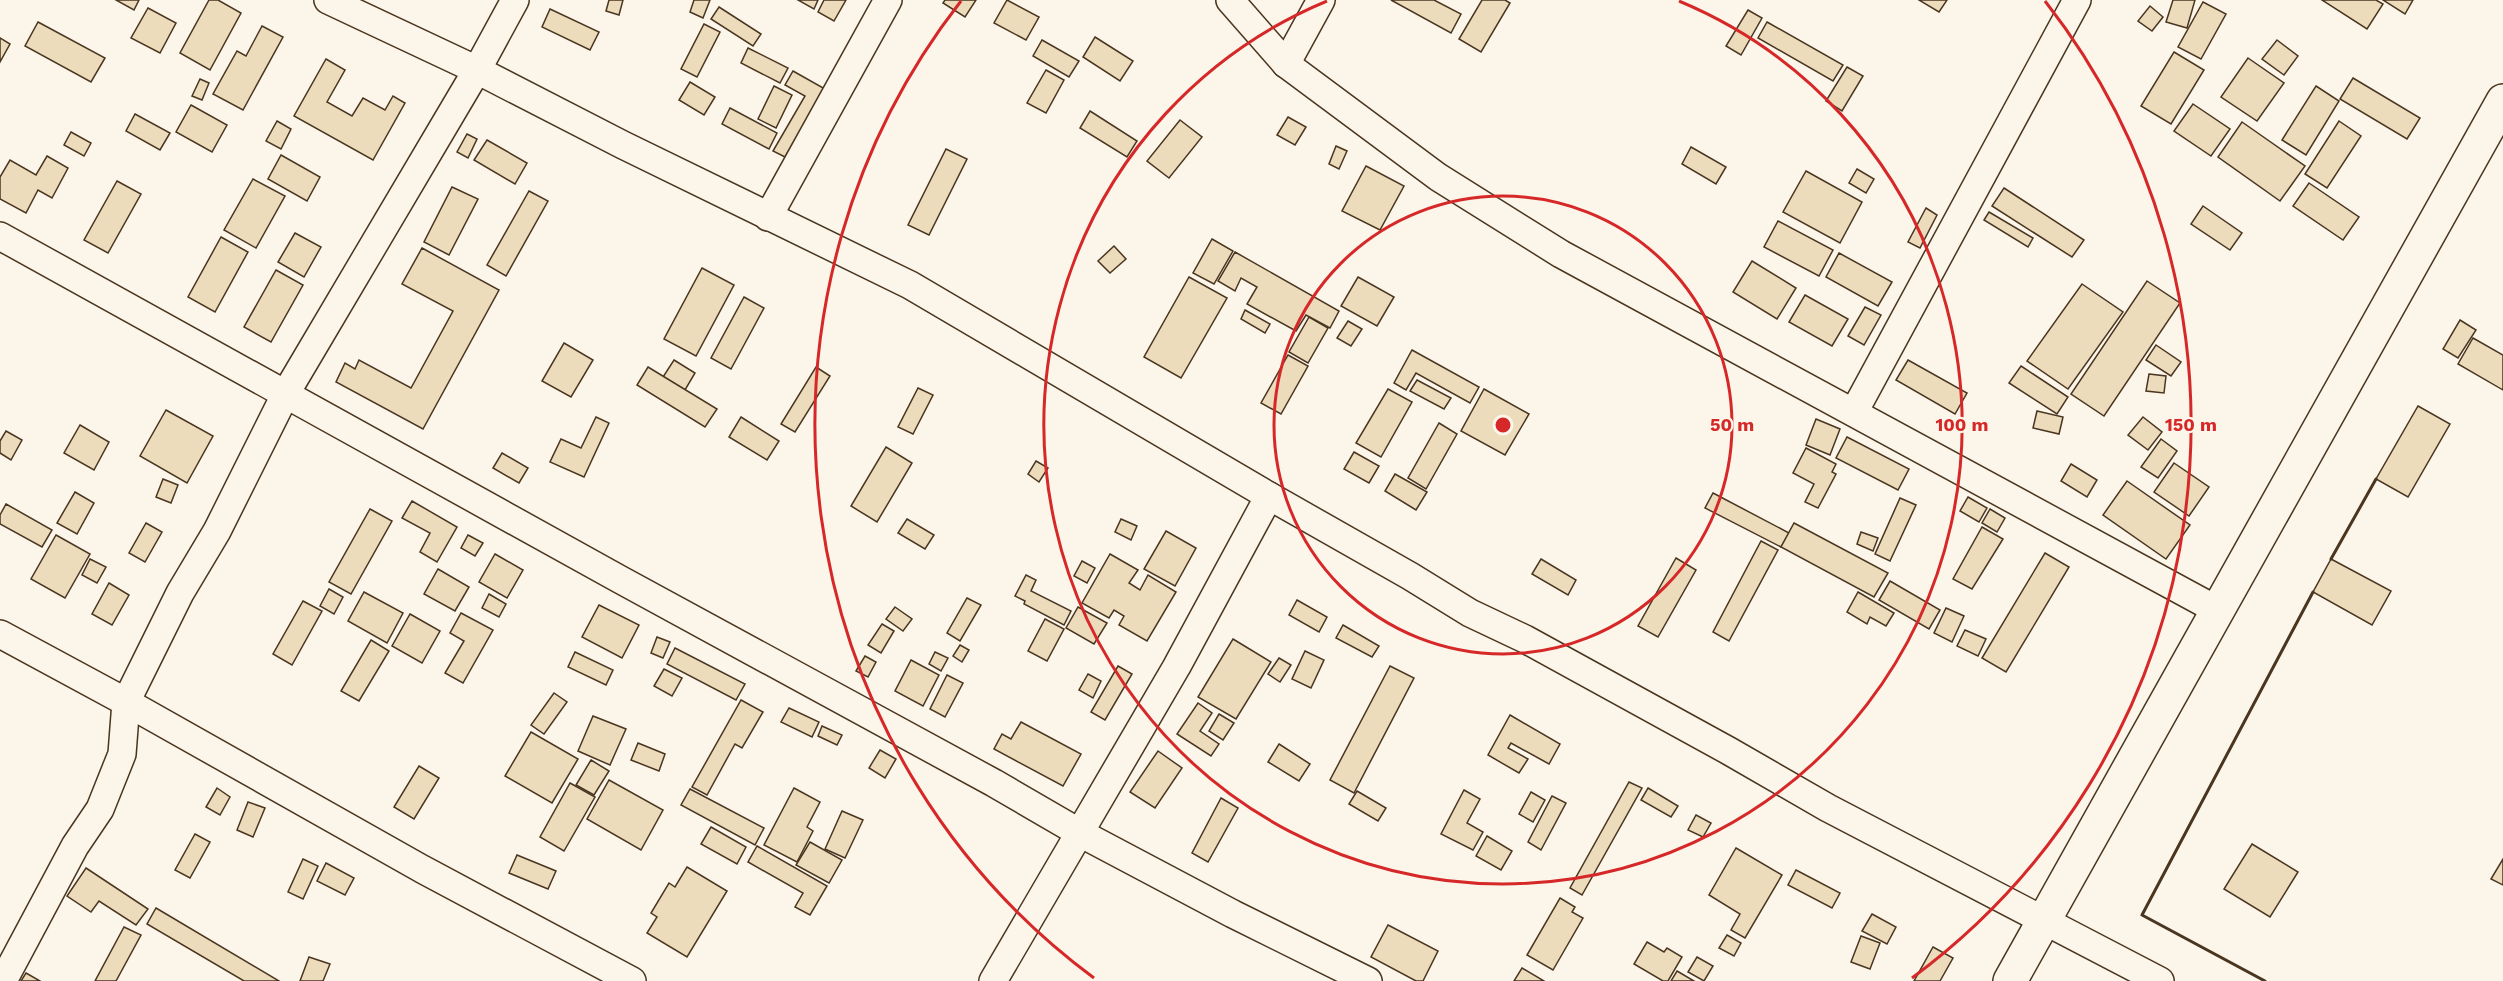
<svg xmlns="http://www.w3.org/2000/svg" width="2503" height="981" viewBox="0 0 2503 981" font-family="'Work Sans',sans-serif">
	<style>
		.building { fill: #ecdcbc; stroke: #4a3520; stroke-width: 1.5 }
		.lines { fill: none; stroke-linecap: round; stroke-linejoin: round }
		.minor-casing { stroke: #4a3520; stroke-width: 30 }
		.tertiary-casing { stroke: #4a3520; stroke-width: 36 }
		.minor { stroke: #fbf6e9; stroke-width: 27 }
		.tertiary { stroke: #fbf6e9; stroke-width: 33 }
		.wall { stroke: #4a3520; stroke-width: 3 }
		.ring { fill: none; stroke: #d62828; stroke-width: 3 }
		.centre { fill: #d62828; stroke: #fbf6e9; stroke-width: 3 }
		.ring-label { font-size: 18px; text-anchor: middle; font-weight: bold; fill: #d62828; stroke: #fbf6e9; stroke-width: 4.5; stroke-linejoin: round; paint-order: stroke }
	</style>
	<rect width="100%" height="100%" fill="#fbf6e9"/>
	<g class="building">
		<path d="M116,0H139L134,10Z"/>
		<path d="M209,0H218L241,13L210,70L180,53Z"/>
		<path d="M609,0H623L619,15L606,11Z"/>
		<path d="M694,0H710L703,18L690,12Z"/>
		<path d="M798,0H818L814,9Z"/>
		<path d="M824,0H846L834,21L818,12Z"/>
		<path d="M945,0H976L965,17L943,3Z"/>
		<path d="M1007,0L1039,17L1026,40L994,23Z"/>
		<path d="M1391,0H1434L1461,14L1451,33Z"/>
		<path d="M1482,0H1505L1510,3L1481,52L1459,39Z"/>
		<path d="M1919,0H1947L1939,12Z"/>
		<path d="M2173,0H2195L2187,28L2166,22Z"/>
		<path d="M2322,0H2376L2383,4L2367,29Z"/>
		<path d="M2383,0H2413L2405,14Z"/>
		<path d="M2203,2L2226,14L2201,59L2178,47Z"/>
		<path d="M2150,6L2163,17L2152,31L2138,21Z"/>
		<path d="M719,7L761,34L753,46L711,19Z"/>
		<path d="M148,8L176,23L160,53L131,38Z"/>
		<path d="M550,9L599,32L590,50L542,27Z"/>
		<path d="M1748,10L1762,18L1741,55L1726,46Z"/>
		<path d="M38,22L105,58L91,82L25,46Z"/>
		<path d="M1767,22L1843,65L1833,81L1758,38Z"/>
		<path d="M704,24L720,32L697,77L681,69Z"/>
		<path d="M262,26L283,37L243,110L213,94L237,51L246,56Z"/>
		<path d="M1095,37L1133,61L1120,81L1083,57Z"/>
		<path d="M0,38L10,44L0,62Z"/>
		<path d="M1042,40L1079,61L1069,77L1033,56Z"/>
		<path d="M2277,40L2298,56L2284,75L2262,59Z"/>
		<path d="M748,48L788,68L780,83L741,63Z"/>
		<path d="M2174,52L2204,70L2171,124L2141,106Z"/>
		<path d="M2248,58L2284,83L2257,121L2221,97Z"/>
		<path d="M326,59L345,70L327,102L352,116L363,98L385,110L393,96L405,103L373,160L294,116Z"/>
		<path d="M1847,67L1863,76L1842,111L1826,101Z"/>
		<path d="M1046,70L1064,80L1046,113L1027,103Z"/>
		<path d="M793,71L825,89L785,157L773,151L805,96L785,85Z"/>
		<path d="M2353,78L2420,118L2407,139L2340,99Z"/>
		<path d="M200,79L209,83L202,100L192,96Z"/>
		<path d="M690,82L715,97L704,115L679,100Z"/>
		<path d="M774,86L792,95L776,128L758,119Z"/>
		<path d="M2316,86L2339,101L2306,155L2282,140Z"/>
		<path d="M2193,104L2230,129L2211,156L2174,131Z"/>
		<path d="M191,105L227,125L212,152L176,132Z"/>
		<path d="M730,108L777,133L769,149L722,124Z"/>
		<path d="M1090,111L1137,141L1127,157L1080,128Z"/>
		<path d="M135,114L170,133L160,150L126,131Z"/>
		<path d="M1288,117L1306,127L1295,145L1277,135Z"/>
		<path d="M1180,120L1202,137L1169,178L1147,161Z"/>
		<path d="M277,121L291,129L281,149L266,141Z"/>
		<path d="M2339,121L2361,136L2327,188L2305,174Z"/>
		<path d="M2242,122L2305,166L2280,201L2218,157Z"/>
		<path d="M71,132L91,143L84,156L64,145Z"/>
		<path d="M467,134L477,139L468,158L457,152Z"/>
		<path d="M487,140L527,163L515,184L474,160Z"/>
		<path d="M1336,146L1347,151L1339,169L1329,164Z"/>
		<path d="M1691,147L1726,167L1716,184L1682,164Z"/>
		<path d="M946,149L967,159L929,235L908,225Z"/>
		<path d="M281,155L320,177L307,201L268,179Z"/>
		<path d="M47,156L68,168L52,198L38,190L26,213L0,199V177L10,160L36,175Z"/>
		<path d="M1366,166L1404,186L1380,230L1342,211Z"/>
		<path d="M1857,169L1874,179L1866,193L1849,183Z"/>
		<path d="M1806,171L1862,202L1840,243L1783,212Z"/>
		<path d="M253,179L285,196L256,248L224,230Z"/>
		<path d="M117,181L141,194L108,253L84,240Z"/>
		<path d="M2309,183L2359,217L2343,240L2293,206Z"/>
		<path d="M452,187L478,199L449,255L424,242Z"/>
		<path d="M2004,188L2084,240L2072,257L1992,206Z"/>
		<path d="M529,191L548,201L506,276L487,265Z"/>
		<path d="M2203,206L2242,233L2230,250L2191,224Z"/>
		<path d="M1926,208L1937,215L1920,248L1908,242Z"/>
		<path d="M1989,212L2033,238L2028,247L1984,220Z"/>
		<path d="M1778,221L1833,250L1819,276L1764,247Z"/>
		<path d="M295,233L321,247L304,277L278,262Z"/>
		<path d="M221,237L248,252L215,312L188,297Z"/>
		<path d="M1212,239L1233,251L1214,284L1193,273Z"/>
		<path d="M1114,246L1126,259L1110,273L1098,261Z"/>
		<path d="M422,248L499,290L423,429L336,382L345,363L355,369L359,360L411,388L453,311L402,284Z"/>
		<path d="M1235,252L1339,311L1330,328L1306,315L1296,331L1247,304L1257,287L1241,278L1235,291L1218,281Z"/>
		<path d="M1839,253L1892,282L1878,306L1826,277Z"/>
		<path d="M1752,261L1796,288L1777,319L1733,292Z"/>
		<path d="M702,268L734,285L696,356L664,339Z"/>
		<path d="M276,270L303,285L271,342L244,327Z"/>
		<path d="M1189,277L1227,298L1181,378L1144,357Z"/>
		<path d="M1358,277L1394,297L1377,326L1341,306Z"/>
		<path d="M2147,281L2180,303L2104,416L2071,394Z"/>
		<path d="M2082,284L2123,312L2068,389L2027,361Z"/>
		<path d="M1805,295L1848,319L1832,346L1789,322Z"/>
		<path d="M744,297L764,308L731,369L711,358Z"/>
		<path d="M1865,307L1881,315L1864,345L1848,336Z"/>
		<path d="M1245,310L1270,324L1265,333L1241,319Z"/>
		<path d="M1309,317L1328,328L1308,363L1289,352Z"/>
		<path d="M2460,320L2476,330L2458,358L2443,349Z"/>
		<path d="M1348,321L1362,329L1351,346L1337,338Z"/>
		<path d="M2473,338L2503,355V390L2458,364Z"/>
		<path d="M564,343L593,360L571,397L542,381Z"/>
		<path d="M2156,345L2181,362L2171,376L2146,360Z"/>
		<path d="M1412,350L1479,387L1470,403L1416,373L1406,390L1394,383Z"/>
		<path d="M1288,355L1308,366L1281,414L1261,403Z"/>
		<path d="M674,360L695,373L685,390L663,377Z"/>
		<path d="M1908,360L1967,393L1955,414L1896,380Z"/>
		<path d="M2021,366L2068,397L2057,414L2009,383Z"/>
		<path d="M648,367L717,409L705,427L637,385Z"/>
		<path d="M816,367L830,376L795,432L781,424Z"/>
		<path d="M2149,374L2166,376L2164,393L2146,391Z"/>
		<path d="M1417,380L1451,398L1444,409L1410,391Z"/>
		<path d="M918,388L933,395L913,434L898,427Z"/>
		<path d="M1388,389L1412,402L1381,457L1356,443Z"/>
		<path d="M1484,389L1529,414L1505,455L1461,431Z"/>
		<path d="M2418,406L2450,424L2408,497L2376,479Z"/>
		<path d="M166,410L213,436L187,483L140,456Z"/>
		<path d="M2037,411L2063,417L2059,434L2033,428Z"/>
		<path d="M596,417L609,423L584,477L550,462L561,439L581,448Z"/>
		<path d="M741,417L779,441L767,460L729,437Z"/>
		<path d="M2143,417L2162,432L2148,450L2128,435Z"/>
		<path d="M1816,419L1840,429L1830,455L1806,445Z"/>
		<path d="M1439,423L1457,434L1426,489L1408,478Z"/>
		<path d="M80,425L109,442L94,470L64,453Z"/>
		<path d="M6,431L22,440L11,460L0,453V441Z"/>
		<path d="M1847,437L1909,469L1898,490L1836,458Z"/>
		<path d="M2161,439L2177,451L2158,478L2141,467Z"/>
		<path d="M886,447L912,463L877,522L851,506Z"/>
		<path d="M1806,448L1836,464L1832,472L1836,474L1818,508L1805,502L1814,484L1793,473Z"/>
		<path d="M1354,452L1379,466L1369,483L1344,469Z"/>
		<path d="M502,453L528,468L519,483L493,468Z"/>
		<path d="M1036,461L1048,468L1039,482L1028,474Z"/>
		<path d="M2174,463L2209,487L2189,516L2154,492Z"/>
		<path d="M2071,464L2097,480L2087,497L2061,481Z"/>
		<path d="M1395,474L1427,492L1416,510L1385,491Z"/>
		<path d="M163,479L178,485L171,503L156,497Z"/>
		<path d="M2127,481L2190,525L2166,559L2103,515Z"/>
		<path d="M75,492L94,503L77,534L57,523Z"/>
		<path d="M1713,493L1789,533L1781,547L1705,508Z"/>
		<path d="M1968,497L1987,508L1979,522L1960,511Z"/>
		<path d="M1900,498L1916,505L1890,561L1875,554Z"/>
		<path d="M412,501L457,527L437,562L420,552L430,533L402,518Z"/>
		<path d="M6,504L52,530L42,547L0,524V515Z"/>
		<path d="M370,509L392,521L351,594L329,582Z"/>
		<path d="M1990,509L2005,518L1997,532L1982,523Z"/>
		<path d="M907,519L934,535L925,549L898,533Z"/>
		<path d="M1121,519L1137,526L1131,540L1115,532Z"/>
		<path d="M146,523L162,532L145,562L129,553Z"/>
		<path d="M1794,523L1888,573L1874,597L1781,547Z"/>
		<path d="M1982,527L2003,539L1972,589L1953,579Z"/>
		<path d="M1166,531L1196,548L1175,586L1144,569Z"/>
		<path d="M1861,532L1878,538L1873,551L1857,544Z"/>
		<path d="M56,535L90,554L65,598L31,579Z"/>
		<path d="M468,535L483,543L475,556L461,548Z"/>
		<path d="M1761,541L1778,550L1729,641L1713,632Z"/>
		<path d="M2045,553L2069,567L2006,672L1982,658Z"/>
		<path d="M495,554L523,570L507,598L479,582Z"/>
		<path d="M1110,554L1138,570L1129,583L1140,590L1148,575L1176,592L1147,641L1119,625L1124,616L1114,610L1109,618L1082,603Z"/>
		<path d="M1676,558L1696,570L1658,637L1638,626Z"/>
		<path d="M90,559L106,567L97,583L82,575Z"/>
		<path d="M1541,559L1576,580L1568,595L1532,574Z"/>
		<path d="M2331,559L2391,591L2372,625L2313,592Z"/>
		<path d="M1082,561L1095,568L1087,583L1074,576Z"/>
		<path d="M438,569L469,587L455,611L424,594Z"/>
		<path d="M1026,575L1036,580L1031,591L1071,611L1064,625L1024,604L1025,601L1015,596Z"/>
		<path d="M1890,581L1940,610L1929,629L1879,600Z"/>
		<path d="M109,583L129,595L112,625L92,614Z"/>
		<path d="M329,589L343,597L334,614L320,606Z"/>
		<path d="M364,592L403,613L387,643L348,621Z"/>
		<path d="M1858,592L1894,613L1886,626L1870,617L1867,624L1847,612Z"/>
		<path d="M489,594L506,604L499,617L482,608Z"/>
		<path d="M967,598L981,605L960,641L947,633Z"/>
		<path d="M1297,600L1327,617L1319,632L1289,615Z"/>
		<path d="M303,601L322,611L292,665L273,654Z"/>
		<path d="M599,605L639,625L622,658L582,637Z"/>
		<path d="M895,607L912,619L903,631L886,619Z"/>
		<path d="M1078,607L1107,623L1094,644L1066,628Z"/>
		<path d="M1946,608L1964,616L1952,642L1934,633Z"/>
		<path d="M461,613L493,630L463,683L445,673L464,641L450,633Z"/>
		<path d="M410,614L440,631L422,663L392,646Z"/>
		<path d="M1045,619L1064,629L1047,661L1028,651Z"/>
		<path d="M882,624L894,631L881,653L868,645Z"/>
		<path d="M1343,625L1379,646L1372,657L1336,638Z"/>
		<path d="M1965,630L1986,639L1978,656L1957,646Z"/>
		<path d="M657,637L670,642L663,658L651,653Z"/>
		<path d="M1233,639L1271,662L1236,719L1198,697Z"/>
		<path d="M371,640L389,651L359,701L341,691Z"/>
		<path d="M960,645L969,650L962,662L953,656Z"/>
		<path d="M675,648L745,684L736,700L667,664Z"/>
		<path d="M1305,651L1324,660L1311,688L1292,679Z"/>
		<path d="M575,652L613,670L606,685L568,667Z"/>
		<path d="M935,652L948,658L941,671L929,664Z"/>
		<path d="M865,656L876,662L868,677L856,671Z"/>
		<path d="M1279,658L1291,665L1280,682L1268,674Z"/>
		<path d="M911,660L939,675L923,706L895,691Z"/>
		<path d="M1118,666L1132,674L1105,720L1091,712Z"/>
		<path d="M1390,666L1414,678L1354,793L1330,780Z"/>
		<path d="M664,669L682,678L672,696L654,686Z"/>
		<path d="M1088,674L1101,681L1093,698L1079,690Z"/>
		<path d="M947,675L963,683L945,717L930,709Z"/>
		<path d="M554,693L567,702L544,734L531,725Z"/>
		<path d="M741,700L763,712L742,748L735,744L707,795L692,787Z"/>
		<path d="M1198,703L1212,713L1200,731L1219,744L1211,756L1177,734Z"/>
		<path d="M789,708L819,722L812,737L781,722Z"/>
		<path d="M1219,714L1234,723L1223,740L1209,731Z"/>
		<path d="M1510,715L1560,744L1549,764L1511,743L1508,748L1528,759L1519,773L1488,755Z"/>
		<path d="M593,716L626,729L610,765L578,751Z"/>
		<path d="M1021,722L1081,754L1063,786L994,749L1002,734L1011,739Z"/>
		<path d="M822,726L842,735L837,745L818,736Z"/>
		<path d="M531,732L578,759L552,803L505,776Z"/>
		<path d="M638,743L665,754L659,771L631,760Z"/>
		<path d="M1279,744L1310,764L1299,781L1268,762Z"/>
		<path d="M880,750L896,759L885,778L869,768Z"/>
		<path d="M1158,751L1182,768L1155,808L1130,792Z"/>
		<path d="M591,760L609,771L594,795L576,785Z"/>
		<path d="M419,766L439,778L414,819L394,807Z"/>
		<path d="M609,780L663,810L641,850L587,819Z"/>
		<path d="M1629,782L1642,788L1582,895L1570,888Z"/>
		<path d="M570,783L595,797L564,851L540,837Z"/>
		<path d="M217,788L230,797L220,815L206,807Z"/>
		<path d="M794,788L820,802L807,827L813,831L797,862L764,845Z"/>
		<path d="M1648,788L1678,806L1671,817L1641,800Z"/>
		<path d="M690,789L764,828L755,845L681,805Z"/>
		<path d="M1464,790L1480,799L1467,823L1483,832L1473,850L1441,834Z"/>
		<path d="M1357,791L1386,808L1378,821L1349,804Z"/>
		<path d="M1531,792L1545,800L1533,822L1519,814Z"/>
		<path d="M1552,796L1566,803L1541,850L1528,842Z"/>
		<path d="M1221,798L1238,808L1208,862L1192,853Z"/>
		<path d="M248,802L265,808L253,837L237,830Z"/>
		<path d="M842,811L863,820L845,858L825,849Z"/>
		<path d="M1696,815L1711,823L1703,837L1688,830Z"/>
		<path d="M711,827L746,847L737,864L701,844Z"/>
		<path d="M195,834L210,842L190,878L175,870Z"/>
		<path d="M1487,836L1512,851L1501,870L1476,856Z"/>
		<path d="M810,842L842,860L829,883L796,865Z"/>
		<path d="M2252,844L2298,872L2270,917L2224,889Z"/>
		<path d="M757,846L827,886L810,915L795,907L803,893L748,862Z"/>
		<path d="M1736,848L1782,875L1745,938L1731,930L1740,914L1709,895Z"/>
		<path d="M517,855L556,871L548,889L509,873Z"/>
		<path d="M303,859L318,866L303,899L288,892Z"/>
		<path d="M2503,859V885L2491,879Z"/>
		<path d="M326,863L354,878L345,895L317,881Z"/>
		<path d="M687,867L727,891L687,957L647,933L657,917L651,913L669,883L675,887Z"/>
		<path d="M86,868L148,909L136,925L99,901L91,912L67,896Z"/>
		<path d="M1796,870L1840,893L1832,908L1788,885Z"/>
		<path d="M1560,898L1575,907L1572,912L1583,918L1553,970L1527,955Z"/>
		<path d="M156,908L279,981H244L147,924Z"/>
		<path d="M1872,914L1896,927L1887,944L1862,931Z"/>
		<path d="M1388,925L1438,951L1423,981H1416L1371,957Z"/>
		<path d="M124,927L141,935L116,981H95Z"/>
		<path d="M1727,935L1741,943L1734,956L1719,948Z"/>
		<path d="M1861,936L1880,943L1870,969L1851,962Z"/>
		<path d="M1647,942L1664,952L1667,948L1682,957L1668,981H1663L1634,964Z"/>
		<path d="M1933,947L1953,958L1940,981H1914Z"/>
		<path d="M309,957L330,964L323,981H300Z"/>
		<path d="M1697,957L1713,966L1704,981L1688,972Z"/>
		<path d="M1522,968L1544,981H1514Z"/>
		<path d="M1677,971L1694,981H1671Z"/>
		<path d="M26,973L40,981H21Z"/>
	</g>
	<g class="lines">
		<g class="minor-casing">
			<g id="minor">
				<path d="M328,0L477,70L623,145L910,285L1269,496L1410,576L1470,613L1525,639L1729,751L1828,808L2160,981"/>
				<path d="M1230,0L1286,64L1438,177L1561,254L2217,610"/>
				<path d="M1286,64L1321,0"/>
				<path d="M768,217L888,0"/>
				<path d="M0,236L621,580L994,783L1080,833L1233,914L1368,981"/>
				<path d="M1854,412L2077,0"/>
				<path d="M0,634L126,702L422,869L632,981"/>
				<path d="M3,981L75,846L100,809L122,754L126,702L180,593L217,531L286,393L477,70L515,0"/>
				<path d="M993,981L1177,666L1269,496"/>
			</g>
		</g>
		<g class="tertiary-casing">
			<path id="tertiary" d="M2010,981L2503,101"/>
		</g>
		<use href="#minor" class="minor"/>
		<use href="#tertiary" class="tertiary"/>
		<g class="wall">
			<path d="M2331,559L2376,479"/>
			<path d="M2265,981L2142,915L2313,592"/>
		</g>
	</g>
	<g class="ring">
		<circle cx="1503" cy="425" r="229"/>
		<path d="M1679 1A459 459 0 1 1 1327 1"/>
		<path d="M1094 978A688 688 0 0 1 961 1M2045 1A688 688 0 0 1 1912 978"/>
	</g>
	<circle cx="1503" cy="425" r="9" class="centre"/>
	<g class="ring-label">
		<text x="1732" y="431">50 m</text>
		<text x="1962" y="431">100 m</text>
		<text x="2191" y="431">150 m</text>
	</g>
</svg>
